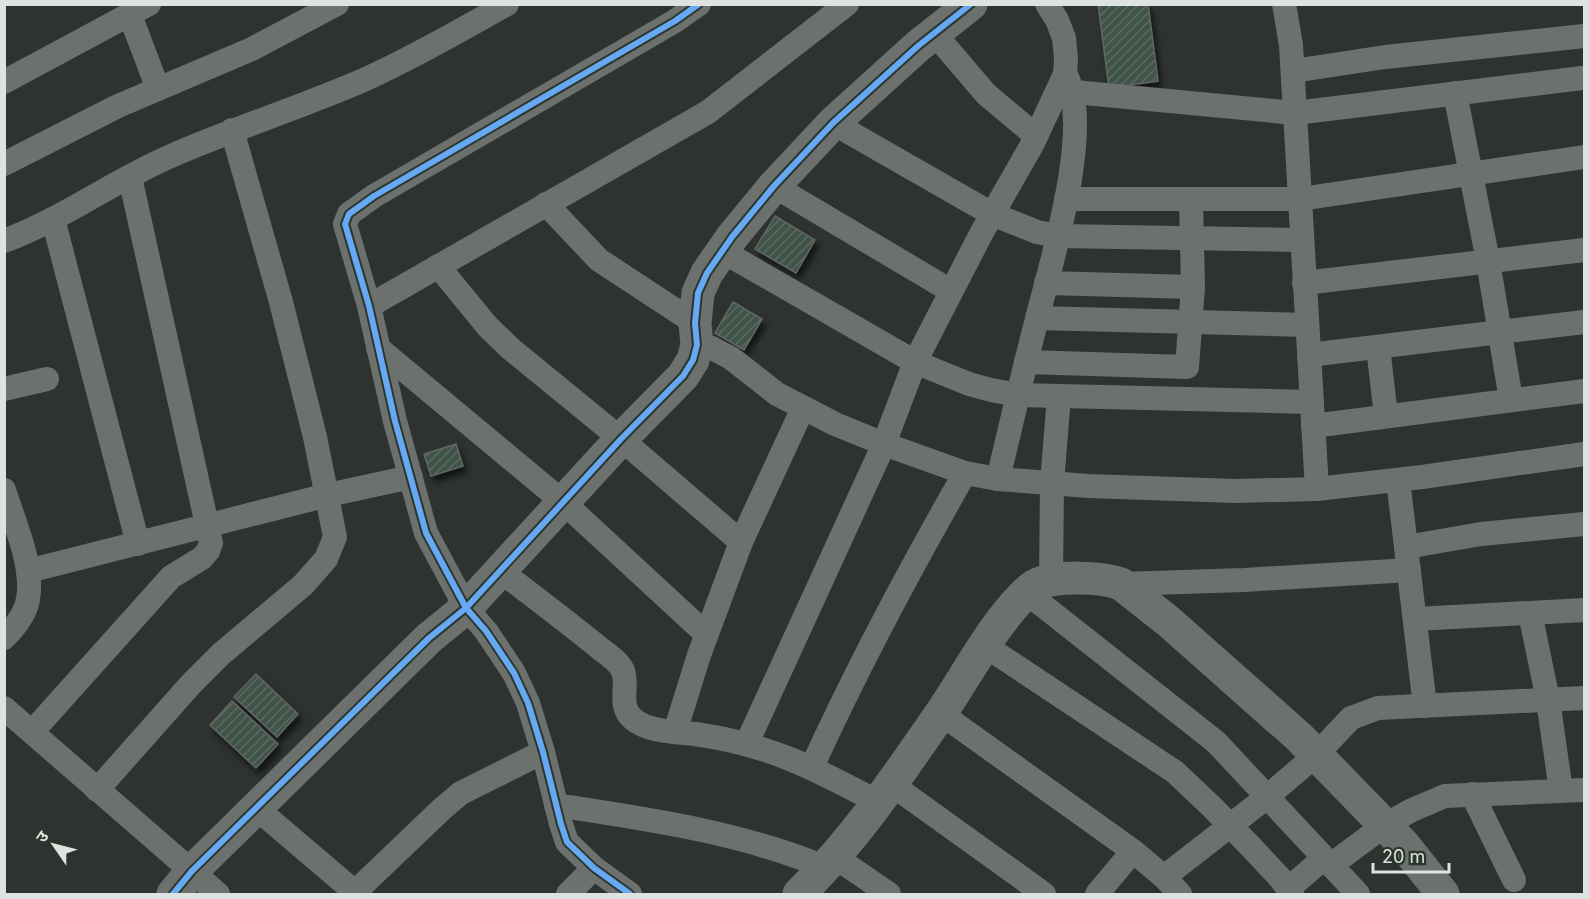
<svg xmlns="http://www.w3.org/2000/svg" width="1589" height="899" viewBox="0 0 1589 899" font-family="Inter,'Noto Sans Devanagari',sans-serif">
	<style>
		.building { fill: url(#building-hatch); stroke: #626663; stroke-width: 1.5; filter: url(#shadow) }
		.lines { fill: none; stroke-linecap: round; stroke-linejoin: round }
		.street { stroke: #6d716e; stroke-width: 24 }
		.secondary { stroke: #6d716e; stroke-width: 33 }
		.cycleway-casing { stroke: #2b362f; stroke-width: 10 }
		.cycleway { stroke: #66a8f1; stroke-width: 6 }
	</style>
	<defs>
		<pattern id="building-hatch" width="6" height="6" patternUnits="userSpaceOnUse" patternTransform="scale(1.5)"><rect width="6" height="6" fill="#41524a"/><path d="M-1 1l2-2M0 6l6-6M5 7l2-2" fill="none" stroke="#5c6b64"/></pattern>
		<filter id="shadow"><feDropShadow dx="3.5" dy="6" stdDeviation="3" flood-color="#0009"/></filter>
	</defs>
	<rect width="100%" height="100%" fill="#2e3330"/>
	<g class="building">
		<path d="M1098,4H1148L1158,81L1109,88Z"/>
		<path d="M775,216L815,240L796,273L755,249Z"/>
		<path d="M733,302L762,319L744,350L715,333Z"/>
		<path d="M456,444L463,466L431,476L424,454Z"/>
		<path d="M256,674L298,714L277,737L234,697Z"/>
		<path d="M232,701L278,744L256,768L210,725Z"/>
	</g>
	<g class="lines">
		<g class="street">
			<path d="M1284,4L1291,45L1317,489"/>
			<path d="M130,15L158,89"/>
			<path d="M934,33L986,94L1036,136"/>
			<path d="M1293,71L1385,57L1584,36"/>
			<path d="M4,82L149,4"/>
			<path d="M1074,92L1295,113L1582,78"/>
			<path d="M1455,93L1488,261L1511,400"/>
			<path d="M833,123L992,214L1037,232L1057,236L1302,240"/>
			<path d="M4,164L118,106L252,49L337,4"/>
			<path d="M774,186L951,291"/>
			<path d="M1066,199H1300L1584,157"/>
			<path d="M546,204L599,260L695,323"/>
			<path d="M53,219L138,544"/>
			<path d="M4,241C63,219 113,181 171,156C235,128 302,107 366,79C414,57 460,31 507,4"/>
			<path d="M722,251L915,362L969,384L991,390L1018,395L1312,402"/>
			<path d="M438,266L488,327L511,349L621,439L741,542"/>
			<path d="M1046,283L1193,287L1191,199"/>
			<path d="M1304,283L1584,250"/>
			<path d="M369,306L708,112L847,4"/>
			<path d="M1037,318L1307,325"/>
			<path d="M697,345L712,348L731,358L777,394L835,424L884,444L965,473L998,479L1088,486L1236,491L1317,489L1422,477L1584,454"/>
			<path d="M1378,347L1386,416"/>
			<path d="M378,348L563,502L706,634"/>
			<path d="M1309,355L1584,322"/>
			<path d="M1026,362L1187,367L1193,287"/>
			<path d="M4,389L47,379"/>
			<path d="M1313,426L1584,391"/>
			<path d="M998,479C1011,425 1023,372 1037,319C1052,259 1092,132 1067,77"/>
			<path d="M1398,480L1425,706"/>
			<path d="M4,490C14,522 34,566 28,599C26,613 15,627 4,638"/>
			<path d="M1406,547L1481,534L1584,524"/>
			<path d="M499,570C532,595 565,620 597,646C605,653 619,661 623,671C629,687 617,705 633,719C648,732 676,732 695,734C768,744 814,768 878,802"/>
			<path d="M28,571L328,495L411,477"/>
			<path d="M1051,581L1052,483L1059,396"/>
			<path d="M1121,584L1244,580L1409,570"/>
			<path d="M1027,593L1216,742L1358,894"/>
			<path d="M1530,613L1548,700L1561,791"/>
			<path d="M1415,619L1584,610"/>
			<path d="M984,645L1175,772L1212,807L1252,848L1280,878L1292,894"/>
			<path d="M4,708L218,894"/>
			<path d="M940,713L1133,851L1164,877L1180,894"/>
			<path d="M32,732L171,577L202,558L208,551L211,543L130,177"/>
			<path d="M675,732L699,655L741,542L803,408"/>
			<path d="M747,743L884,444L915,362L981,234L1033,143L1065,74L1066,58L1064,38L1057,20L1047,4"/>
			<path d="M812,767C858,666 910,569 965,473"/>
			<path d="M891,784L1044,894"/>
			<path d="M97,790L191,684L221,654L303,585L326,559L335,537L315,437L281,302L232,130"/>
			<path d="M1472,794L1514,880"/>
			<path d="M556,805C647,819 741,832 826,868"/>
			<path d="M256,808L357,894"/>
			<path d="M835,857L889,894"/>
			<path d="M1331,865L1385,825L1412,810L1445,796L1584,790"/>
			<path d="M1164,877L1267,797L1316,755L1351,718L1378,708L1584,698"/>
			<path d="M1288,889L1324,858"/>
			<path d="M354,893L443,808L461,793L543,752"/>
			<path d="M568,894L594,868"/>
			<path d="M630,894L594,868L567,842L561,824L543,752L528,703L514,673L486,631L466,608L426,533L395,421L369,306L345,224L349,214L374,196L675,21L699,4"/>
			<path d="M1097,894L1133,851"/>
		</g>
		<g class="secondary">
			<path d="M173,894L192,871L429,638L466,608L621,439L683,376L693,360L697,345L695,323L698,293L707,273L732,237L774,186L833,123L918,46L971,4"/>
			<path d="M799,894C853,842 896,778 939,716C965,678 986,637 1016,603C1022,597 1029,588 1036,585C1055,575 1102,577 1121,584L1168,621L1299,737L1404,845L1443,894"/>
		</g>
		<g class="cycleway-casing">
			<g id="cycleway">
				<path d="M173,894L192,871L429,638L466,608L621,439L683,376L693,360L697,345L695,323L698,293L707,273L732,237L774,186L833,123L918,46L971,4"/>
				<path d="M630,894L594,868L567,842L561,824L543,752L528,703L514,673L486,631L466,608L426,533L395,421L369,306L345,224L349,214L374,196L675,21L699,4"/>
			</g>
		</g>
		<use href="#cycleway" class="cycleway"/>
	</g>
	<rect width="1589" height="899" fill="none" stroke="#dde4df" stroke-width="12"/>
	<g transform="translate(54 845) rotate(305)" stroke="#2b362f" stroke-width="4.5" paint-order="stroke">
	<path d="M0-4.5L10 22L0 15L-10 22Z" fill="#dde4df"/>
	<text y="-9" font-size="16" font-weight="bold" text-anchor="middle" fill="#dde4df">उ</text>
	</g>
	<path d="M1373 863v9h76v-9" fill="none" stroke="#dde4df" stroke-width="3"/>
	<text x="1382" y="863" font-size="18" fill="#dde4df" stroke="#2b362f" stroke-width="4.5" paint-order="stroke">20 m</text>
</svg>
